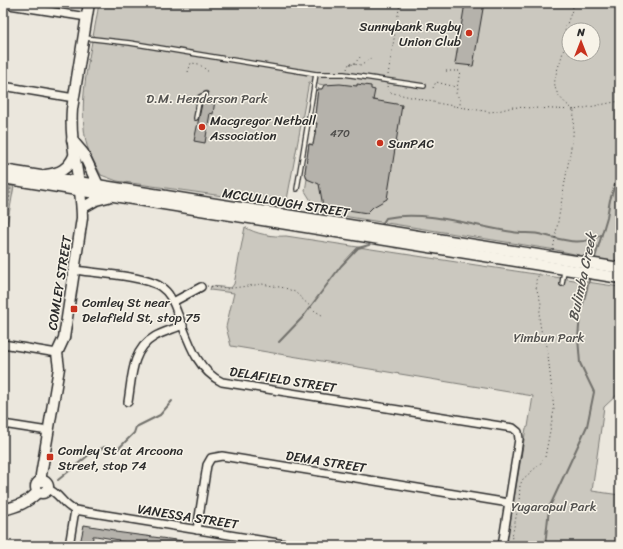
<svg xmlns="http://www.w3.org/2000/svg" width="623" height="549" viewBox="0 0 623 549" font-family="Sriracha,sans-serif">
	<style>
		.green { fill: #cbc8bf; stroke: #7b7a75; fill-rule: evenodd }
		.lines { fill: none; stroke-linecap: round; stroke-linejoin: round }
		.stream { stroke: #72716c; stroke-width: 2 }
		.building { fill: #b5b2ab; stroke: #2b2b2b }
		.lane-casing { stroke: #2b2b2b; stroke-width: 6 }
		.street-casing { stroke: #2b2b2b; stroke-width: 10 }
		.secondary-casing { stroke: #2b2b2b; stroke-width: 13 }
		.path { stroke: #2b2b2b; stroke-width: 1; stroke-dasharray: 1 3; stroke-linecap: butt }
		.lane { stroke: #f7f3e8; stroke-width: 3.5 }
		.street { stroke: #f7f3e8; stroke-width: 7 }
		.secondary { stroke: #f7f3e8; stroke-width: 10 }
		.poi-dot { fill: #c8321e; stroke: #f7f3e8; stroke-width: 1.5 }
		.labels { text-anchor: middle; stroke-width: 3; stroke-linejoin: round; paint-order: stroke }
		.number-label { font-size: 11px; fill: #4e4d4b }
		.poi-label { font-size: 13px; fill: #2b2b2b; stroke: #f7f3e8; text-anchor: start }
		.park-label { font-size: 13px; fill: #535250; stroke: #f7f3e8 }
		.street-label { font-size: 13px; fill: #2b2b2b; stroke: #f7f3e8 }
		.water-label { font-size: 14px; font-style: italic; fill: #555451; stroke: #f7f3e8 }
	</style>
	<rect width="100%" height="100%" fill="#ebe7dd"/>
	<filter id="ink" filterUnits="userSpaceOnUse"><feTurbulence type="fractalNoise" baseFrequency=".025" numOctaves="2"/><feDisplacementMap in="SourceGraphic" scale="8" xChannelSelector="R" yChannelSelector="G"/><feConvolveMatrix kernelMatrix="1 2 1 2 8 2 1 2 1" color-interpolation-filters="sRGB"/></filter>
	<g filter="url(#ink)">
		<g class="green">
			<path d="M99,3H620V264L556,250L318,212L305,191L307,179L305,172L309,144H313L317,124L314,123L318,89H322L324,85L309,82L286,205L117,181L101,175C96,165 89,154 86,142C77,96 92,49 99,3ZM569,30H593V54H569Z"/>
			<path d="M10,186H14L4,242H3V231Z"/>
			<path d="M245,227C255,234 273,237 286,236L620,287V392L604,407L592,491L620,495V546H506L526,428L528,427L533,396L231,346L226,327L234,293L210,290L211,286L231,288L234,284Z"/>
		</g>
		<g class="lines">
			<g class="stream">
				<path d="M381,226L386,218C427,210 472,226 513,232C522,234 533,232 543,235C564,240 581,247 601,235"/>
				<path d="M594,261L607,217L610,200L620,169"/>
				<path d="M279,342L302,318L341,266L358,248L369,245L372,240"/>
				<path d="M97,451L104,447L118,449L134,433L136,427L160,415L172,401"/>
				<path d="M58,480L90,454"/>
				<path d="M545,546L549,508L587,426L594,392L580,363L578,338L580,315L590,277"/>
			</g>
		</g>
		<g class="building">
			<path d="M465,3H484L473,66L455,64Z"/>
			<path d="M340,84L357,86V84L371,86V89L375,90L373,100L402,105L387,199L373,207L367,213L323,206L319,184L307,179L305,172L309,144L313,145L317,123H314L318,89H322L324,85Z"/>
			<path d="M205,98L215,100L213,114L210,113L205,143L194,141L203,99Z"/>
			<path d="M84,525L115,530V532L199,543V546H138V545L118,541L119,540L96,536H93L92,546L80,544Z"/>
		</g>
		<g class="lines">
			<g class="lane-casing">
				<g id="lane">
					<path d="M85,38L130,43L316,74H344L424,86"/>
					<path d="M196,118L200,97L206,94"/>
					<path d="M297,189L316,74"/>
					<path d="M562,284L564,271"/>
				</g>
			</g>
			<g class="street-casing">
				<g id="street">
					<path d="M3,4L87,17"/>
					<path d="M3,86L74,98"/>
					<path d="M74,270C95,273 146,276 161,287C170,293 173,302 177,312C188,338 195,369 222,382L513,428L518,432L519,439L502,546"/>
					<path d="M173,302L201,287"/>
					<path d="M3,344L57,353"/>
					<path d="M128,402C132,379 131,350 154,337C162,332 174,329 183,325"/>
					<path d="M3,424L48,431"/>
					<path d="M48,489C60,493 63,506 75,510L69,546"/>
					<path d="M75,510L297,546"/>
					<path d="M197,530L207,465L211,458L222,456L509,503"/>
				</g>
			</g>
			<g class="secondary-casing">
				<g id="secondary">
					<path d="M72,140L83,153L98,185"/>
					<path d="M3,170L620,268"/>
					<path d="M46,175C60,173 68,169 74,156"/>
					<path d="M3,178L620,278"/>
					<path d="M82,208L96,200L108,197"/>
					<circle cx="42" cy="487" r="6"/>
					<path d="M41,481V475L59,368L57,353L64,338L82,218C82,182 69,147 72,109L89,3"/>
					<path d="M3,510C18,506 27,503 38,492"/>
				</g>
			</g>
			<g class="path">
				<path d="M350,64L355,63L361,56"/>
				<path d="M347,69L349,64L362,65L371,58"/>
				<path d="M446,71H460L456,94L460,99V107"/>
				<path d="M188,72L191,63L199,64L210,73"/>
				<path d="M388,75L400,3"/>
				<path d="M387,86L389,92L393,93L442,104L490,112L498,111L513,107L574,110L620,101"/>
				<path d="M433,88L436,82L456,87"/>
				<path d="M574,110C543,87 557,78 564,48C566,43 565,38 565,33C566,23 572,13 574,3"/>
				<path d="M3,241L11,188"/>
				<path d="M553,250L573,136L574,110"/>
				<path d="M207,286L226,289L262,284L285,288L295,292L315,311L322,315"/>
				<path d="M510,546L519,503L520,485L523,479L540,464L545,457L554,410L547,346L541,330L539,317L541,303L536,287V280L540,273"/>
			</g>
			<use href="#lane" class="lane"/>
			<use href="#street" class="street"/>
			<use href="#secondary" class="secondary"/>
		</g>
	</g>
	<g class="poi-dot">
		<circle cx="469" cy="33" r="4"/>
		<circle cx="202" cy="127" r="4"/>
		<circle cx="380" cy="143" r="4"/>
		<rect x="70" y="305" width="8" height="8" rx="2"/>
		<rect x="46" y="453" width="8" height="8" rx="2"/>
	</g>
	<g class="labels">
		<g class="number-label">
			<text x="340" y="137">470</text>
		</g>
		<g class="poi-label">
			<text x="461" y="31" text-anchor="end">Sunnybank Rugby<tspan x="461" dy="15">Union Club</tspan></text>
			<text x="210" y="125">Macgregor Netball<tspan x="210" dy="15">Association</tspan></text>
			<text x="388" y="148">SunPAC</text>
			<text x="82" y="307">Comley St near<tspan x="82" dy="15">Delafield St, stop 75</tspan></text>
			<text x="58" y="455">Comley St at Arcoona<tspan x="58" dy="15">Street, stop 74</tspan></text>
		</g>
		<g class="park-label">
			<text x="207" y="103">D.M. Henderson Park</text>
			<text x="549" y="342">Yimbun Park</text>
			<text x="554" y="511">Yugarapul Park</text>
		</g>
		<g class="street-label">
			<text transform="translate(286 202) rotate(9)" y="5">MCCULLOUGH STREET</text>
			<text transform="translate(59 283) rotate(-81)" y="5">COMLEY STREET</text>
			<text transform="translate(283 379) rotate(9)" y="5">DELAFIELD STREET</text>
			<text transform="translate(326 461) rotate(9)" y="5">DEMA STREET</text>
			<text transform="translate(188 516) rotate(9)" y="5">VANESSA STREET</text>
		</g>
		<g class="water-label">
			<text transform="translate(582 277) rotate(-78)" y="5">Bulimba Creek</text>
		</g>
	</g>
	<rect width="623" height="549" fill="none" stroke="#f7f3e8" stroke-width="16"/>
	<rect x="8" y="8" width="607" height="533" fill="none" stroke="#2b2b2b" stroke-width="1.5" filter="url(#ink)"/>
	<g transform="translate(581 42)"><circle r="19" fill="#f7f3e8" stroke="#a5a39c"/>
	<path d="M0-3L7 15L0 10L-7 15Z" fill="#c8321e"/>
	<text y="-6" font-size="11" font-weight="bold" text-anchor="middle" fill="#2b2b2b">N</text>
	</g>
</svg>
